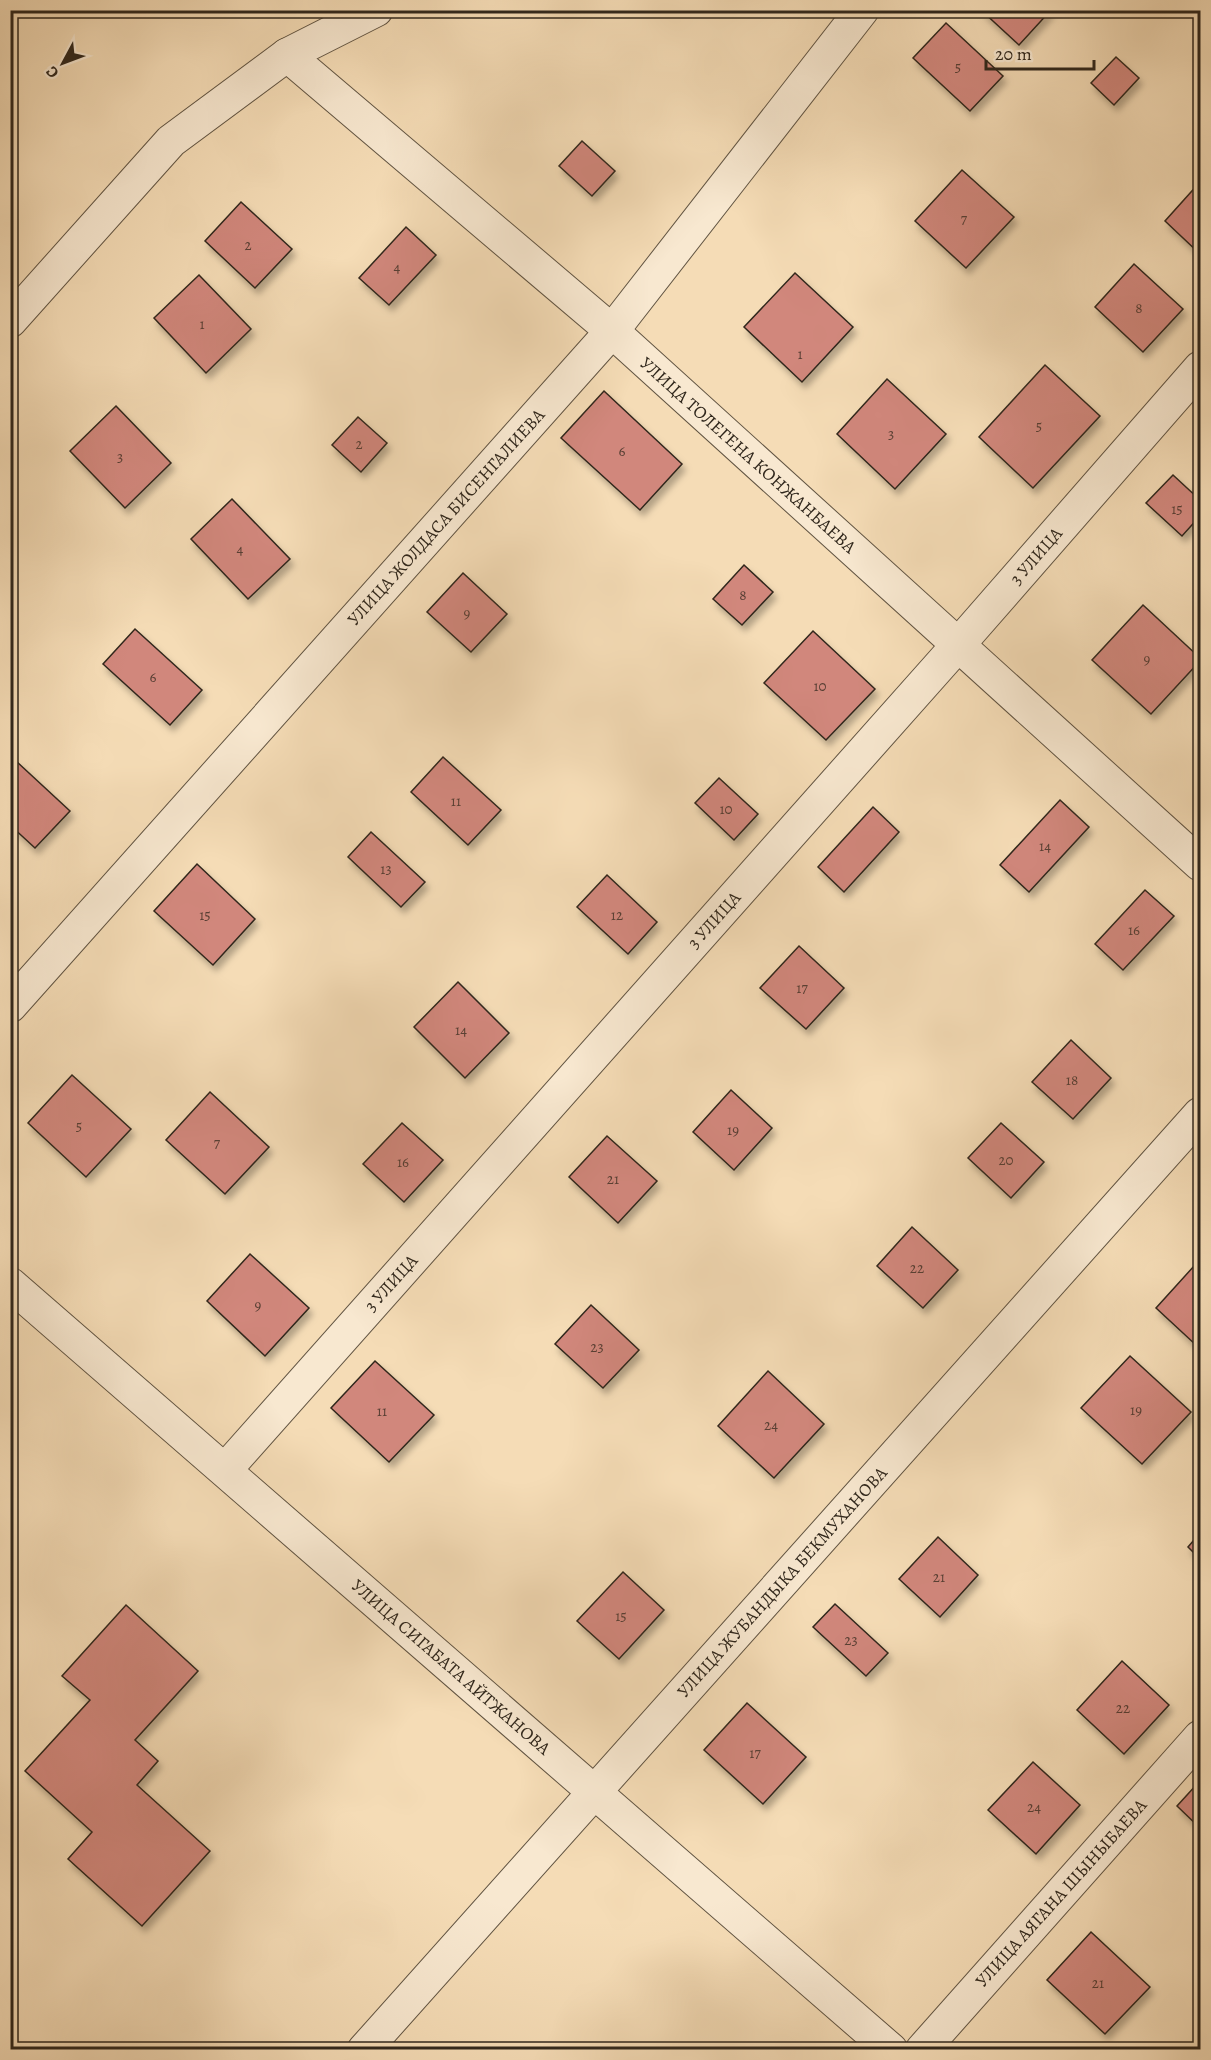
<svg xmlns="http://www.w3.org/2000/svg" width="1211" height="2060" viewBox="0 0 1211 2060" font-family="Alegreya,serif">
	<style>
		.building { fill: #d1877b; stroke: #30271c; stroke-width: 1.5; filter: url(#shadow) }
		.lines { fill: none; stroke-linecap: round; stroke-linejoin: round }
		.minor-casing { stroke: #615442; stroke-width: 35 }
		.minor { stroke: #f8e8d0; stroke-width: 33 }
		.labels { text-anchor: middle; stroke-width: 6; stroke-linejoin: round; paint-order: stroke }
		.number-label { font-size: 15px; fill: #583f34 }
		.street-label { font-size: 18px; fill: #30271c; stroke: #f8e8d0 }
	</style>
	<defs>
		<filter id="shadow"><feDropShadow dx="3.5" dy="6" stdDeviation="3" flood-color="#0004"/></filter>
	</defs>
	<rect width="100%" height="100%" fill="#f5dcb6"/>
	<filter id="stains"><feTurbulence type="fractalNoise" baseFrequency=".00333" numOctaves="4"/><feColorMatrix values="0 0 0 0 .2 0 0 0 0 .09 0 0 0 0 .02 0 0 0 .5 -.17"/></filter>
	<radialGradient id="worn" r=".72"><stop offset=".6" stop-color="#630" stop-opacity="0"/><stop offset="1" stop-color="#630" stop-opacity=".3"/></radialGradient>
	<g class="building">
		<path d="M981,10H1051L1019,45Z"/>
		<path d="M946,23L1003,76L970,111L913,58Z"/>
		<path d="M1116,57L1139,78L1114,105L1091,83Z"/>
		<path d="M582,141L615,171L592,196L559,166Z"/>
		<path d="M962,170L1014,217L966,268L915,221Z"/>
		<path d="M1200,182V254L1165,221Z"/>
		<path d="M241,202L292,249L255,288L205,241Z"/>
		<path d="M406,227L436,255L389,305L359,278Z"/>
		<path d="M1134,264L1183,309L1143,352L1095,307Z"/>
		<path d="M795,273L853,327L802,382L744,327Z"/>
		<path d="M199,275L251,329L206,373L154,318Z"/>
		<path d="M1045,365L1100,416L1033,488L979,437Z"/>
		<path d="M887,379L946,434L895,489L837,434Z"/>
		<path d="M604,391L682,464L640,510L561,438Z"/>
		<path d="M116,406L171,463L125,508L70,451Z"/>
		<path d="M358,417L387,443L361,472L332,445Z"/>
		<path d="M1173,475L1200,500V516L1182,536L1146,503Z"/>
		<path d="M232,499L290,559L248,599L191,539Z"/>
		<path d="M744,565L773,592L742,625L713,599Z"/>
		<path d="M463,573L507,614L471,652L427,612Z"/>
		<path d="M1143,605L1200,658V661L1151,714L1092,660Z"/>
		<path d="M135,629L202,690L170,725L103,664Z"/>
		<path d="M813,631L875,689L826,740L764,683Z"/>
		<path d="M443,757L501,810L468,845L411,792Z"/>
		<path d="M16,761L70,811L35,848L10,825V768Z"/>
		<path d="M719,778L758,814L734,840L695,803Z"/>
		<path d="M1060,800L1089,827L1029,892L1000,865Z"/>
		<path d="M873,807L899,832L844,892L818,867Z"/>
		<path d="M371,832L425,882L401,907L348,857Z"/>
		<path d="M197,864L255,919L213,965L154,911Z"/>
		<path d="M607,875L657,922L628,954L577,907Z"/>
		<path d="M1145,890L1174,916L1123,970L1095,944Z"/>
		<path d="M799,946L844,988L806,1029L760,988Z"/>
		<path d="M458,982L509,1033L465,1078L414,1027Z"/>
		<path d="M1071,1040L1111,1078L1073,1119L1032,1082Z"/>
		<path d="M72,1075L131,1129L86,1177L28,1123Z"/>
		<path d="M731,1090L772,1128L734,1170L693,1132Z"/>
		<path d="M210,1092L269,1147L225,1194L166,1140Z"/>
		<path d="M402,1123L443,1160L404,1202L363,1164Z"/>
		<path d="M1001,1123L1044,1162L1011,1198L968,1158Z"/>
		<path d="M607,1136L657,1181L618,1223L569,1177Z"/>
		<path d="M912,1227L958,1270L923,1308L877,1266Z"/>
		<path d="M250,1254L309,1308L265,1356L207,1301Z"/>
		<path d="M1194,1266L1200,1272V1342L1197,1346L1156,1308Z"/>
		<path d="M591,1305L639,1350L603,1388L555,1344Z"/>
		<path d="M1130,1356L1191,1412L1142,1464L1081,1408Z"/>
		<path d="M375,1361L434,1415L389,1462L331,1408Z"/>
		<path d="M768,1371L824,1424L774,1478L718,1426Z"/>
		<path d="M1200,1533V1559L1188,1547Z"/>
		<path d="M938,1537L978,1575L940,1617L899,1579Z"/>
		<path d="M623,1572L664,1610L619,1659L577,1621Z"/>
		<path d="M835,1604L888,1653L866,1676L813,1627Z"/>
		<path d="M126,1605L198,1671L135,1740L158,1761L137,1785L210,1851L142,1926L68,1859L92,1832L25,1771L90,1700L62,1676Z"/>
		<path d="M1122,1661L1169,1705L1124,1754L1077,1710Z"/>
		<path d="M747,1703L806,1757L763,1804L704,1750Z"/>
		<path d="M1033,1762L1080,1805L1036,1854L988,1810Z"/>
		<path d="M1197,1784L1200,1787V1828L1177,1806Z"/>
		<path d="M1091,1932L1150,1987L1105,2034L1047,1980Z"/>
	</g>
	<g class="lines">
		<g class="minor-casing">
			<g id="minor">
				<path d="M287,55L612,331L1200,864"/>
				<path d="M10,321L171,141L287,55L376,10"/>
				<path d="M10,1006L612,331L862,10"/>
				<path d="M10,1284L891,2050"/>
				<path d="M225,1470L958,645L1200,368"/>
				<path d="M364,2050L1200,1114"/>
				<path d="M922,2050L1200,1737"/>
			</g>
		</g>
		<use href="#minor" class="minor"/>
	</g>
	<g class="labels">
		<g class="number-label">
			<text x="958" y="72">5</text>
			<text x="964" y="224">7</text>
			<text x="248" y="250">2</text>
			<text x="397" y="272">4</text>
			<text x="1139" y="313">8</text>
			<text x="202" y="329">1</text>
			<text x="800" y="359">1</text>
			<text x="1039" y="431">5</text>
			<text x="891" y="439">3</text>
			<text x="359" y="449">2</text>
			<text x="622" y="456">6</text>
			<text x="120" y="462">3</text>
			<text x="1177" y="514">15</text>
			<text x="240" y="554">4</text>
			<text x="743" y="600">8</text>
			<text x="467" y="618">9</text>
			<text x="1147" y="664">9</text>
			<text x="153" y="682">6</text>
			<text x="820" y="691">10</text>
			<text x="456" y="806">11</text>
			<text x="726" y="814">10</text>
			<text x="1045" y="851">14</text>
			<text x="386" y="874">13</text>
			<text x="205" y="920">15</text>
			<text x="617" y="920">12</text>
			<text x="1134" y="935">16</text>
			<text x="802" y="993">17</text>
			<text x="461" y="1035">14</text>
			<text x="1072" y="1085">18</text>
			<text x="79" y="1131">5</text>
			<text x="733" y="1135">19</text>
			<text x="217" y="1148">7</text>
			<text x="1006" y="1165">20</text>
			<text x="403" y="1167">16</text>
			<text x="613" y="1184">21</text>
			<text x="917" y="1273">22</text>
			<text x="258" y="1310">9</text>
			<text x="597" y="1352">23</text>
			<text x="1136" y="1415">19</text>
			<text x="382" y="1416">11</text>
			<text x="771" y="1430">24</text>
			<text x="939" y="1582">21</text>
			<text x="621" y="1621">15</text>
			<text x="851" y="1645">23</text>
			<text x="1123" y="1713">22</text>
			<text x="755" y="1758">17</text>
			<text x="1034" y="1812">24</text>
			<text x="1098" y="1988">21</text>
		</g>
		<g class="street-label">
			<text transform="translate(748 455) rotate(42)" y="6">УЛИЦА ТОЛЕГЕНА КОНЖАНБАЕВА</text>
			<text transform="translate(446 517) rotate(-48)" y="6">УЛИЦА ЖОЛДАСА БИСЕНГАЛИЕВА</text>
			<text transform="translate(1036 556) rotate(-49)" y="6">3 УЛИЦА</text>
			<text transform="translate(714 920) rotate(-48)" y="6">3 УЛИЦА</text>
			<text transform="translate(391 1283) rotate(-48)" y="6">3 УЛИЦА</text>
			<text transform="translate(782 1582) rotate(-48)" y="6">УЛИЦА ЖУБАНДЫКА БЕКМУХАНОВА</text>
			<text transform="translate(451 1667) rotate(41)" y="6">УЛИЦА СИГАБАТА АЙТЖАНОВА</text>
			<text transform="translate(1061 1893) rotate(-48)" y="6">УЛИЦА АЯГАНА ШЫНЫБАЕВА</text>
		</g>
	</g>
	<rect width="1211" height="2060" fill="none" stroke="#f5dcb6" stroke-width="36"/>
	<rect x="12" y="12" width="1187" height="2036" fill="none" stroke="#30271c" stroke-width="3"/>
	<rect x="18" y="18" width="1175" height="2024" fill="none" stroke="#30271c" stroke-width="1.5"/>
	<g transform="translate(63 63) rotate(229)" stroke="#f8e8d0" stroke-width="4.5" paint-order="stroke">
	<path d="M0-4.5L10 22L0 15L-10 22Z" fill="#30271c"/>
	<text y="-9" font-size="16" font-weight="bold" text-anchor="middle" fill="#30271c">С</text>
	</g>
	<path d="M986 60v9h108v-9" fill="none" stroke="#30271c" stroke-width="3"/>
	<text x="995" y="60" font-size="18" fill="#30271c" stroke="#f8e8d0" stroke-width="4.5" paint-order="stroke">20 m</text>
	<rect width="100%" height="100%" filter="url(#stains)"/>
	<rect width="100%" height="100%" fill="url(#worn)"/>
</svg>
